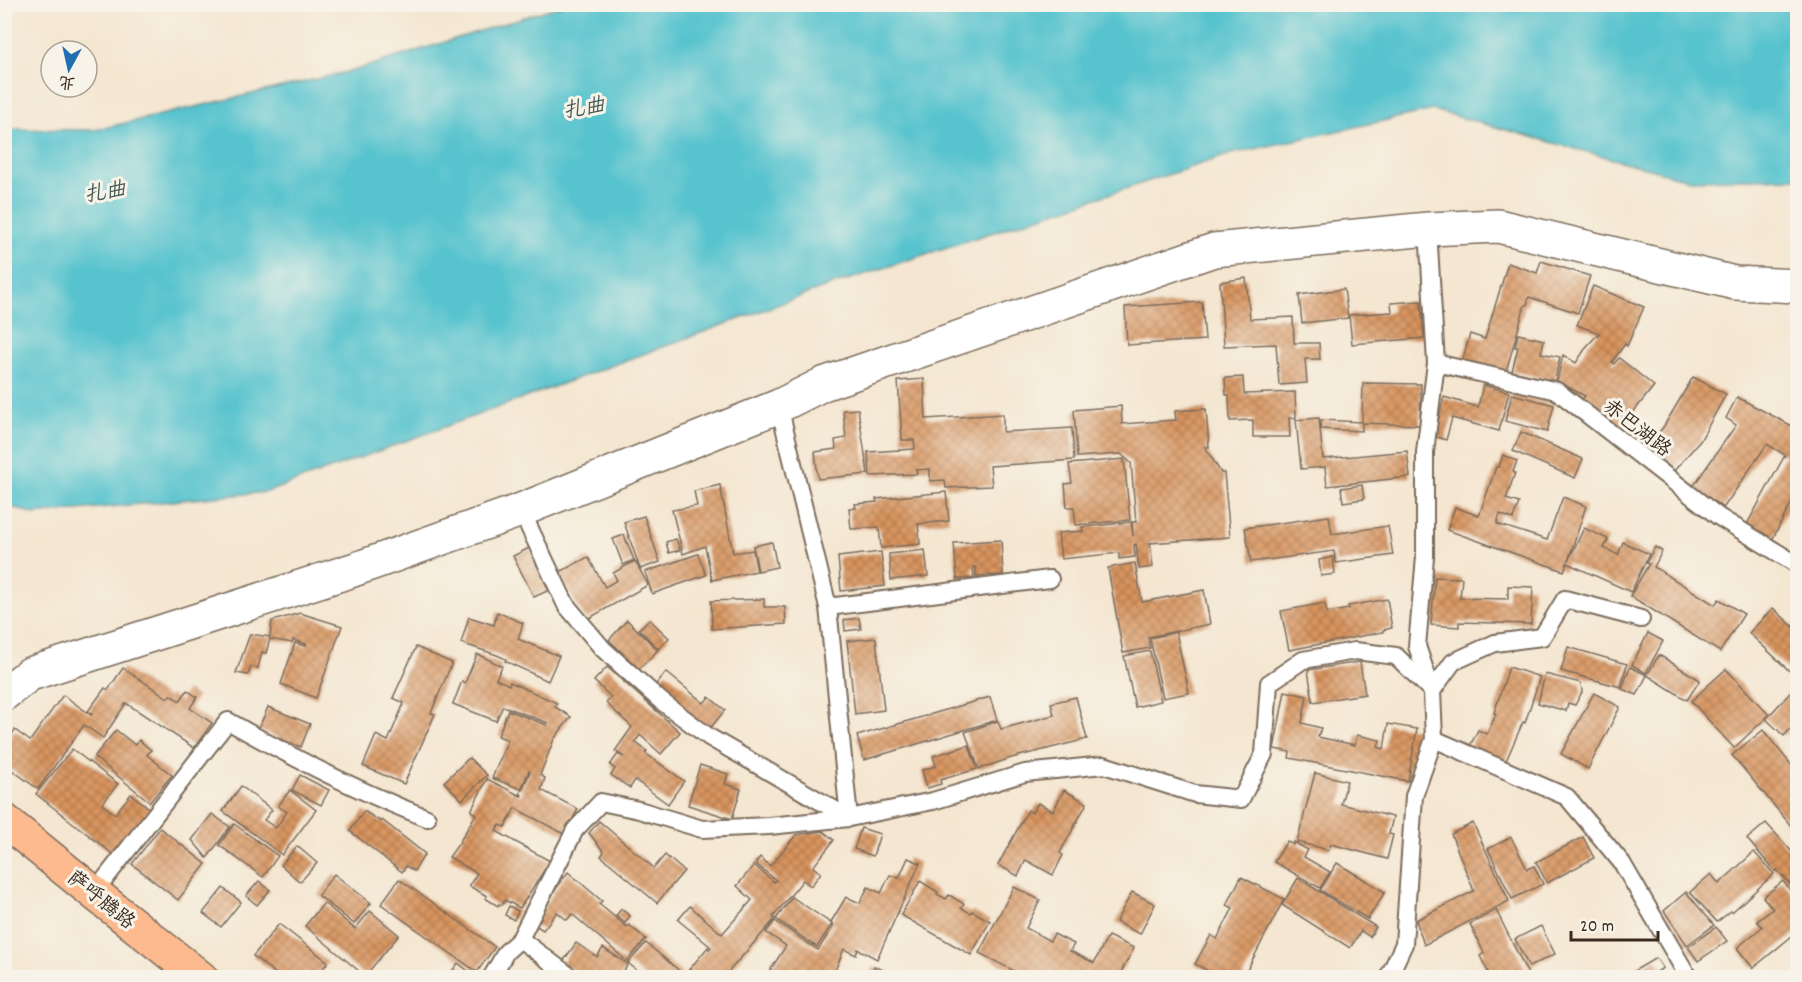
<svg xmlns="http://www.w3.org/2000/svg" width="1802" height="982" viewBox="0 0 1802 982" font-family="Dekko,'LXGW WenKai TC',sans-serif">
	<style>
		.water { fill: #56c3ce; stroke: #487676; stroke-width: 1.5 }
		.building { fill: url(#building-cross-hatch) }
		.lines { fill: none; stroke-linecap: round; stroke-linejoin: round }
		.service-casing { stroke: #7c6c5c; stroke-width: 20 }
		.tertiary-casing { stroke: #7c6c5c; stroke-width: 36 }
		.trunk-casing { stroke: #7c6c5c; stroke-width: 36 }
		.service { stroke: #fff; stroke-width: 16 }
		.tertiary { stroke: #fff; stroke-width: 33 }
		.trunk { stroke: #fcba8e; stroke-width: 33 }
		.labels { text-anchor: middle; stroke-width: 6; stroke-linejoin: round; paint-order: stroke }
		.street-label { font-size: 20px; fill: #3b2a1e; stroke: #f7f3e8 }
		.water-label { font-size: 21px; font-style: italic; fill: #435853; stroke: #f7f3e8 }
	</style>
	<defs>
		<pattern id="building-cross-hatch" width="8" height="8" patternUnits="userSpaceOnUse" patternTransform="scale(1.5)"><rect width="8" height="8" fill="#d8945e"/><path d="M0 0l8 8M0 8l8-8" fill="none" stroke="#b0794d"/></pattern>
	</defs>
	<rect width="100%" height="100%" fill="#f7f3e8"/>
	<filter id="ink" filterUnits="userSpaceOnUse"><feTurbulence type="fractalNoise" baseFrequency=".0167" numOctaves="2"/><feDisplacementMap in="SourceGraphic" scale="12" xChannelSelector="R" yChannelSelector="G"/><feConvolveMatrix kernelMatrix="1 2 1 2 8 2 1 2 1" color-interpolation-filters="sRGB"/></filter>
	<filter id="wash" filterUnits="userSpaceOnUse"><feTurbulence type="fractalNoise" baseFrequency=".008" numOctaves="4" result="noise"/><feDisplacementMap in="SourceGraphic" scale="24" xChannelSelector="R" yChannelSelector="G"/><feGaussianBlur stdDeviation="1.35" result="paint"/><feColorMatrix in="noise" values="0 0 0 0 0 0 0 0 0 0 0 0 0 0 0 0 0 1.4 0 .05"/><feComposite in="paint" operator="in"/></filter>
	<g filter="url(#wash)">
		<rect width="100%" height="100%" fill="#f4e6d0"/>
		<path class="water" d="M566,4L1797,5V178L1690,180L1433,110L1231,154L829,286L267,492L34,514L5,505V129L95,130L356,70Z"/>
		<g id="blocks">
			<g class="building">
				<path d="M1541,261L1590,276L1578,313L1529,297L1527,305H1525L1505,375L1462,362L1470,334L1485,339L1508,263L1537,273Z"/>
				<path d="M1246,278L1250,319L1293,317L1294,343H1319L1320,359H1305L1307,383L1279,385L1276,344L1224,346L1220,282Z"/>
				<path d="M1593,286L1644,307L1627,346L1625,344L1612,362L1614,364L1619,358L1654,386L1620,429L1582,400L1585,396L1557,381L1563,355L1576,363L1587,346L1599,333L1577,325Z"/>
				<path d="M1344,289L1348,318L1302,323L1299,295Z"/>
				<path d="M1421,301L1424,338L1352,344L1349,315L1392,312L1391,303Z"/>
				<path d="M1202,302L1205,340L1127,345L1125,307Z"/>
				<path d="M1518,334L1544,340L1541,353L1560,357L1555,381L1512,371L1518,347H1515Z"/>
				<path d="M1243,377L1244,394L1295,392L1296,418H1289L1290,437H1253V420L1230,421L1229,395H1226L1225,378Z"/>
				<path d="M1693,377L1726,394L1700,441L1673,472L1646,449L1664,426Z"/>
				<path d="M924,379L926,419L1003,414V432L1072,428L1074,460L990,466L992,486L946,488L945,480L930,481V469L916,470L917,474L870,476L868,452L915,449L914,440H902L898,381Z"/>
				<path d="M1363,383L1421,384L1420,425L1362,423V431L1320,429L1321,420L1362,422Z"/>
				<path d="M1483,385L1509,392L1499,431L1452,418L1446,440L1434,436L1444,397L1478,407Z"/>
				<path d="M1512,394L1554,405L1547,432L1505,421Z"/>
				<path d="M1737,397L1792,426L1797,418V492L1771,542L1745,528L1785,455L1767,444L1722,510L1692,488L1736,425L1726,418Z"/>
				<path d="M1121,406L1122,424L1176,420L1175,411L1206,409L1209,447H1205L1221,473H1224L1230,537L1150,543L1153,567L1139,569L1136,544L1134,545L1135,557L1119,559V553L1061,559L1058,533L1083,531L1082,527L1131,522L1133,536L1132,522H1136L1131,463L1121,454L1077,457L1074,410Z"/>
				<path d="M858,409L868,474L818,479L815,452L836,449L835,440L846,438L843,410Z"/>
				<path d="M1319,418L1323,459L1407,451L1410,477L1327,486L1325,467L1301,469L1296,420Z"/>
				<path d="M1521,432L1583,459L1575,478L1513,451Z"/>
				<path d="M1503,455L1517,461L1513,472L1515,473L1506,499L1519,503L1513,519L1500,514L1497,524L1547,540L1563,497L1586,506L1568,561L1584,528L1608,539L1604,548L1618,555L1623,542L1649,554L1631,592L1567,563L1564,571L1447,530L1455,507L1479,516L1496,467H1499Z"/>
				<path d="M1124,459L1130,520L1076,525L1074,507H1067L1065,484L1072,483L1069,464Z"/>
				<path d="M720,485L733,553L753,550L757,571L712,580L705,546L683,554L672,510L697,506L694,491Z"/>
				<path d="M1362,485L1364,499L1343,502L1341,488Z"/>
				<path d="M946,492L949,521L918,524L920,544L881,548L879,527L851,529L849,508H856L855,504L877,502L876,499Z"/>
				<path d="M644,516L660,562L640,569L624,522Z"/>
				<path d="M1329,516L1332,534L1388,526L1393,555L1336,563L1334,551L1251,562L1245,528Z"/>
				<path d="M624,535L634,560L623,565L613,539Z"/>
				<path d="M676,539L680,550L669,553L666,542Z"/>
				<path d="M1001,540L1003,575L976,576V567H973L974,578L957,579L954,543Z"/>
				<path d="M772,542L777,567L758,571L753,546Z"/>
				<path d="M531,547L552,589L534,597L513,556Z"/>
				<path d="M1655,547L1662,551L1654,567L1715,605L1719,599L1744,614L1720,652L1630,596L1649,564L1646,563Z"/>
				<path d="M925,550L928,576L891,580L889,554Z"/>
				<path d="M881,552L885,586L841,591L838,557Z"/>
				<path d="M698,554L706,575L652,594L645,572Z"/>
				<path d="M588,557L605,587L617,580L613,573L635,561L648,585L586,620L558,573Z"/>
				<path d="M1333,557L1335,574L1321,576L1319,560Z"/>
				<path d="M1135,563L1142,602L1204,590L1210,624L1148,637L1150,648L1123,653L1108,568Z"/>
				<path d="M1435,577L1462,578L1460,598L1508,599V586L1533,587L1531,624L1459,622V627L1431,625Z"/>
				<path d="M764,599V607H785L786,624L712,629L711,601Z"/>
				<path d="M1387,599L1392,628L1383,630V632L1289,650L1281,611L1325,603L1327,613L1349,609L1348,606Z"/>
				<path d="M1773,608L1797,630V678L1749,633Z"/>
				<path d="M497,612L523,623L518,639L559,656L548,681L505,661L506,659L497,655L461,643L469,617L494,625Z"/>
				<path d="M300,613L342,626L316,698L281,684L295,643L306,646V644L293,640L292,643L270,639L266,653L262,652L258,668L251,667L248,675L236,673L250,634L270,637L272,621Z"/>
				<path d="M859,618L861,629L845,631L844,620Z"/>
				<path d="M649,619L669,638L658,649L639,629Z"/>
				<path d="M627,620L658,650L639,669L609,640Z"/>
				<path d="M1176,632L1189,693L1163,698L1150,638Z"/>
				<path d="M1648,633L1663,641L1646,673L1632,665Z"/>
				<path d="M876,638L884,710L855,714L847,641Z"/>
				<path d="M416,647L452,663L431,713L435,714L404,784L363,766L376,735L388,741L404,703L393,698Z"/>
				<path d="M1568,647L1627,664L1621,687L1561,671Z"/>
				<path d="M1150,651L1161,701L1135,707L1124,656Z"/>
				<path d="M477,654L502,666L496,679L509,685L510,682L557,703L555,707L571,717L554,739L540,775L545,778L541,790L578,809L564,834L515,808L505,827L500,825L496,831L550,861L520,908L505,900L502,905L499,904L498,906L485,898L487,896L469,886L477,873L449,857L459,843L476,814L471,811L487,779L521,796L522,795L520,794L530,772L529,771L521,789L492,778L508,740L498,736L508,710L547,725L548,723L503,706L496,721L453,704L462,681L465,683Z"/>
				<path d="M1659,655L1700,680L1687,700L1647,675Z"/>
				<path d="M1360,662L1365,694L1313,702L1308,670Z"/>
				<path d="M607,667L680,732L661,754L640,735L635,742L647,751L645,753L684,781L668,804L635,780L630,788L611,775L615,769L610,765L618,754L624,757L615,751L632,727L606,703L611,697L594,681Z"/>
				<path d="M1509,667L1540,677L1525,723L1523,722L1505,763L1469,748L1478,730L1487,734L1496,714L1494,713Z"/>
				<path d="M1630,667L1647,675L1637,695L1622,689Z"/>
				<path d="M123,668L168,698L170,695L180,701L187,690L197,697L190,708L212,723L194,748L126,703L103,738L84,725L38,789L4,764V744L15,730L30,741L63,695L91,715L92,714L88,711L105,688L108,690Z"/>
				<path d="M1726,669L1769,715L1734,748L1691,701Z"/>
				<path d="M666,672L704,703L709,697L725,710L708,731L654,687Z"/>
				<path d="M1545,674L1581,683L1582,692L1575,705L1568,703L1566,711L1538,703Z"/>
				<path d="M1797,685V715L1793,721L1795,724L1784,736L1766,719Z"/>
				<path d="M1285,691L1307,696L1302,723L1321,728L1318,737L1355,745L1357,735L1380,740L1378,747L1384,749L1388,724L1417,729L1408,781L1289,758L1290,752L1274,749Z"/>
				<path d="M1594,693L1620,707L1588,769L1561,754Z"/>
				<path d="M990,697L997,720L864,760L857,736Z"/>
				<path d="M1076,697L1087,739L1011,758L979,769L965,732L998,721L1001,729L1054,715L1051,703Z"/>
				<path d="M268,707L310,724L301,747L258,730Z"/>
				<path d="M116,730L135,745L139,740L151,750L147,755L172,775L150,802L94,757Z"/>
				<path d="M1763,730L1797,772V822L1792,827L1732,755Z"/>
				<path d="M969,745L977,769L940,780L941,784L927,788L922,770L936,766L933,756Z"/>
				<path d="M72,749L118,784L102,804L115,814L131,794L150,809L114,855L36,794Z"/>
				<path d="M469,758L487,775L462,800L444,782Z"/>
				<path d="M700,765L728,774L725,784L741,789L732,819L688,805Z"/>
				<path d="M1315,773L1347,781L1341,804L1393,817L1389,834L1393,835L1387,859L1331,844L1329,850L1297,842Z"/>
				<path d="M300,775L329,790L321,805L292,790Z"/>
				<path d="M241,786L272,810L264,820L276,828L287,812L278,806L290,790L316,810L282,855L223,811Z"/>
				<path d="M1064,790L1087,803L1060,853L1063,855L1053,875L1026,860L1018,876L998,865L1028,810L1032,813L1038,803L1053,811Z"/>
				<path d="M364,811L381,822L382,820L425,854L414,871L406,866L402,872L350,831Z"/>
				<path d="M212,814L230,827L207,858L192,840Z"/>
				<path d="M599,821L654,868L665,855L684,871L657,903L601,856L604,852L589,833Z"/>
				<path d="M1473,823L1509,901L1424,945L1416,920L1474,891L1451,834Z"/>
				<path d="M1766,823L1794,854L1792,856L1797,863V878L1790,884L1777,870L1775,871L1747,839Z"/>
				<path d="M234,824L278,856L263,877L219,845Z"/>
				<path d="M160,828L206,864L178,900L132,864Z"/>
				<path d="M861,828L880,834L873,856L854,849Z"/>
				<path d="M823,831L834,840L813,867L821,873L811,886L803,880L773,917L775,919L723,978H682L708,947L709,949L711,947L678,920L690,906L722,934L752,900L737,886L754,865L774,882L776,880L757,865L756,862L760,857L770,866L796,835Z"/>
				<path d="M1511,837L1527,869L1534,866L1543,884L1512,899L1488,849Z"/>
				<path d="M1583,837L1594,858L1547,883L1536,862Z"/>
				<path d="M1287,841L1293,845L1294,842L1308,850L1304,857L1330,872L1320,888L1274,862Z"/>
				<path d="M297,846L317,863L300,882L281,865Z"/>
				<path d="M1754,852L1774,874L1732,912L1731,911L1717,922L1690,892L1711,874L1719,884Z"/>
				<path d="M908,858L920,863L877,959L858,949L856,955L844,949L832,978H765L786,946L766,932L775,921L818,950L834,925L831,922L846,897L860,903L868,887L881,893L890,875L899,878Z"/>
				<path d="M1337,863L1385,892L1368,919L1320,890Z"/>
				<path d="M568,872L602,901L599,904L627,927L629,925L646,939L627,961L572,914L567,920L557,912L543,930L535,925L553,893Z"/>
				<path d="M334,874L371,903L354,924L318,895Z"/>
				<path d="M1241,877L1284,899L1243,978H1221L1195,964L1211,935L1217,939L1233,908L1227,905Z"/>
				<path d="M1298,878L1376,927L1370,937L1361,931L1350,948L1282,905Z"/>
				<path d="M399,879L495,947L477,972L381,904Z"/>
				<path d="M259,881L270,890L257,905L246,896Z"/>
				<path d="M920,881L938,892L937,894L946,899L949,895L964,904L961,908L971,913L972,911L990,921L971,955L901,915Z"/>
				<path d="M1783,881L1797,899V932L1753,968L1737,948L1762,927L1757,921L1773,909L1763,897Z"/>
				<path d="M1014,887L1040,900L1026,928L1050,941L1054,934L1074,944L1070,951L1094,963L1108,936L1134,948L1118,978H1028L979,953Z"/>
				<path d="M223,888L241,902L221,927L203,913Z"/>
				<path d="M1132,892L1155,904L1140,934L1116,922Z"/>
				<path d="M1686,892L1714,925L1687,945L1664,911Z"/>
				<path d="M792,897L832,924L817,947L776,919Z"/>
				<path d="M324,903L355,929L370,911L399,935L365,976L305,926Z"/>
				<path d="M509,906L518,911L514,920L505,915Z"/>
				<path d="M621,909L630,916L625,923L616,916Z"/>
				<path d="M1496,910L1530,978H1491L1480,956L1484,953L1470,924Z"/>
				<path d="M279,924L328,962L316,978H281L253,956Z"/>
				<path d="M1541,926L1555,954L1529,967L1515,939Z"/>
				<path d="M1716,927L1727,941L1698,961L1688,947Z"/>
				<path d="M576,943L597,957L603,948L628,964L620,978H585L562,963Z"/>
				<path d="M646,943L682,973L679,978H646L628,963Z"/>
				<path d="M1656,958L1663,968L1655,973L1658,978H1629L1627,975Z"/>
				<path d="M458,963L477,978H447Z"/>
				<path d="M874,966L900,978H869Z"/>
			</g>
		</g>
	</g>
	<g filter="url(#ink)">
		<use href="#blocks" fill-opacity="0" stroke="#7c6c5c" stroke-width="1.5"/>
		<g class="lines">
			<g class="service-casing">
				<g id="service">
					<path d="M1436,363L1557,391L1719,517L1798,565"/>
					<path d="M779,406L828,607L849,818"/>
					<path d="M521,510L566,605L603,649L661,701L709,737L849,818"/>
					<path d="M828,607L1050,579"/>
					<path d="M1434,739L1567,797L1622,863L1689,978"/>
					<path d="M94,893L228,721C291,757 360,792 427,818"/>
					<path d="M491,978L506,952L520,939"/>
					<path d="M572,978L520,939L575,830L601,802L639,810L702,829L769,826L849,818L933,801L1025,773L1104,765L1195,794L1241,799L1264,754L1269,683L1303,660L1355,651L1396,656L1432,691L1453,662L1495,643L1542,637L1565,599L1641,619"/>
					<path d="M1388,978L1404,944L1414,796L1434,739L1432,691L1417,646L1425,557V452L1436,363L1428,229"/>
				</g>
			</g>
			<g class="tertiary-casing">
				<path id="tertiary" d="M4,694L30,674L353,570L521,510L779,406L823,384L1214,250L1428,229L1498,226L1735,283L1798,286"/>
			</g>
			<g class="trunk-casing">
				<path id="trunk" d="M4,820L94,893L201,978"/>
			</g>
			<use href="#service" class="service"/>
			<use href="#tertiary" class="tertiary"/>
			<use href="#trunk" class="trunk"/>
		</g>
	</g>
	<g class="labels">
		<g class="street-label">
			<text transform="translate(1638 427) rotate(38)" y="7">赤巴湖路</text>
			<text transform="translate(102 899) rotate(39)" y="7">萨呼腾路</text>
		</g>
		<g class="water-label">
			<text transform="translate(584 107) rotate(-10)" y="7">扎曲</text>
			<text transform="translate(105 191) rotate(-10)" y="7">扎曲</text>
		</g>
	</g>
	<rect width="1802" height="982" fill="none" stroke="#f7f3e8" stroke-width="24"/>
	<g transform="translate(69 69) rotate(188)"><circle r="28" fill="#f7f3e8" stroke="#aca397" stroke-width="1.5"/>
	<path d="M0-4.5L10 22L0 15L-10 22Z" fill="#1f6fb2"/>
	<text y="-9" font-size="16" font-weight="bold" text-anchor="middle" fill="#3b2a1e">北</text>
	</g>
	<path d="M1571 931v9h87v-9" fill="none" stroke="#3b2a1e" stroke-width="3"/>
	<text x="1580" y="931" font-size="18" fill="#3b2a1e" stroke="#f7f3e8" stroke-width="4.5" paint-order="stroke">20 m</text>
</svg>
